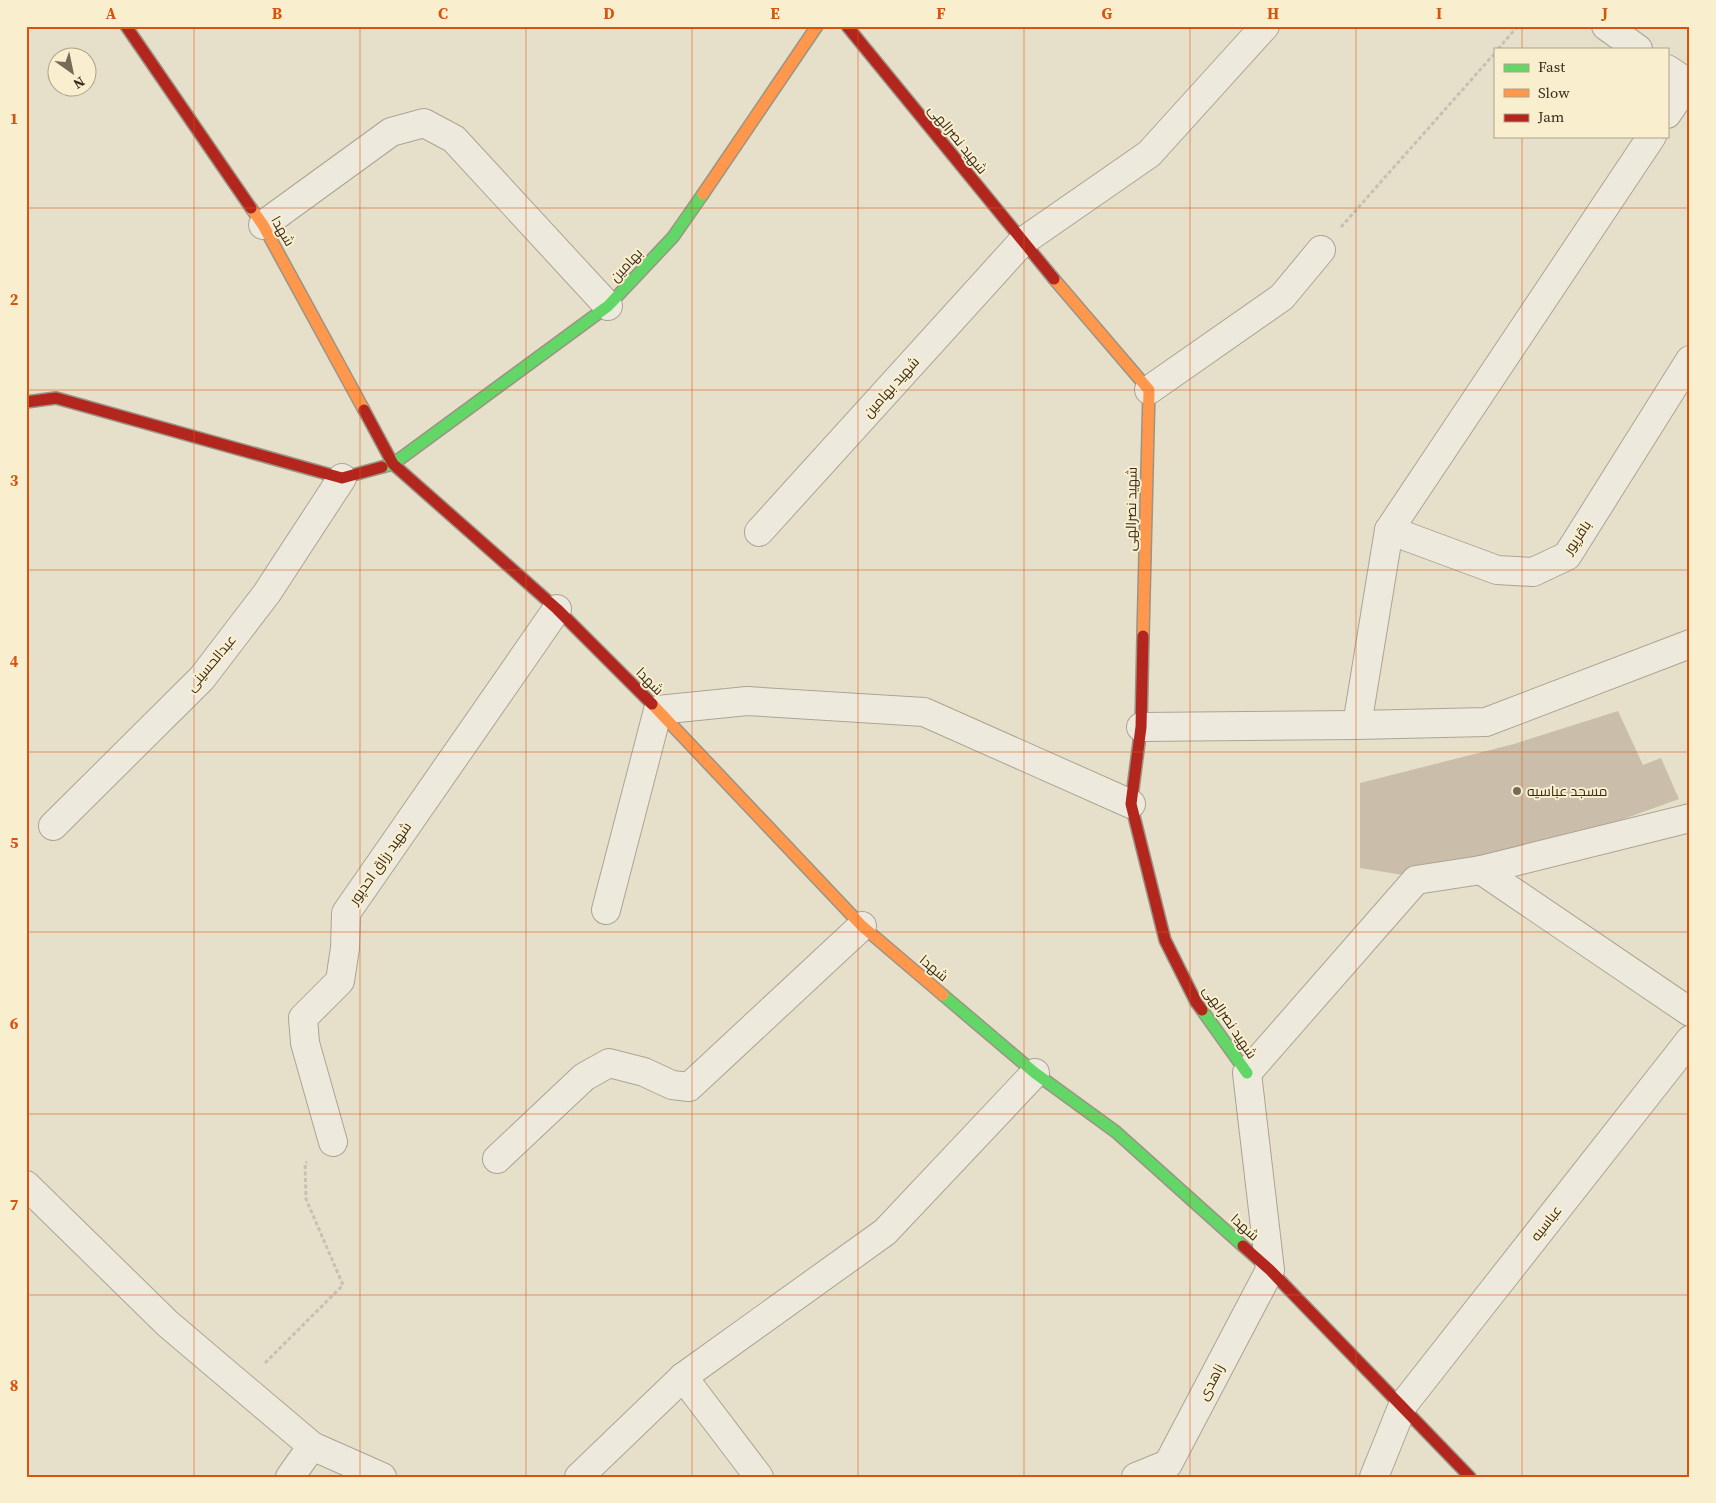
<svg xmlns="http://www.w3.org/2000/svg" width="1716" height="1503" viewBox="0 0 1716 1503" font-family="'Source Serif 4',Cairo,serif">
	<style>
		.building { fill: #cabeab }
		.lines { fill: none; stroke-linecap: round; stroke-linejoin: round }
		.street-casing { stroke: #aba494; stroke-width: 30 }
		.fast-casing { stroke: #9b9484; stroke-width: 14 }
		.slow-casing { stroke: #9b9484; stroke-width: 14 }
		.jam-casing { stroke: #9b9484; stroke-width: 14 }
		.path { stroke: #c6c1b4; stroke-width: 3; stroke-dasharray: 4 2.5; stroke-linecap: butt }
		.street { stroke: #eee9dd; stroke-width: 28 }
		.fast { stroke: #63d668; stroke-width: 11 }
		.slow { stroke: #ff974d; stroke-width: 11 }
		.jam { stroke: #b3261e; stroke-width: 11 }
		.grid { fill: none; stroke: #d7540e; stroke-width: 1; stroke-opacity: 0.55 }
		.poi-dot { fill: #766b59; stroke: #f9efcf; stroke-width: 2 }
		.labels { text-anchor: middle; stroke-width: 4; stroke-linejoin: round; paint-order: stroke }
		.street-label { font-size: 14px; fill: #3a2c1b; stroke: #f9efcf }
		.poi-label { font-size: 14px; fill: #3a2c1b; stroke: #f9efcf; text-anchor: start }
		.neatline { fill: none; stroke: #d7540e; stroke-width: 2 }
		.grid-label { font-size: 16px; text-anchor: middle; font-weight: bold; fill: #d7540e }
	</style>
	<rect width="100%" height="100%" fill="#e6e0cb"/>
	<path class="building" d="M1618,711L1643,765L1661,758L1679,799L1535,851L1403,875L1360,868V783L1514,744Z"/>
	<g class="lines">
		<g class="street-casing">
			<g id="street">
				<path d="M1606,26L1638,49"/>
				<path d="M1667,69L1688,83"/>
				<path d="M1667,114L1690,80"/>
				<path d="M263,225L391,132L424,123L454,139L608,306"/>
				<path d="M1149,390L1282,297L1321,250"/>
				<path d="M1389,530L1497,570L1533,572L1567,556L1690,360"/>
				<path d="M759,532L1022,242L1149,154L1265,26"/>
				<path d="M1357,725L1389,530L1652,136"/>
				<path d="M1141,727L1357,725L1486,722L1690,644"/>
				<path d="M53,826L202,678L267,593L342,478"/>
				<path d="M1481,870L1690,1012"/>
				<path d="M606,910L658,710L747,701L924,712L1131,804"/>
				<path d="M333,1142L305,1043L303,1018L340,981L345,948L346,913L557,609"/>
				<path d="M497,1159L584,1077L609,1063L644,1072L672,1085L689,1087L862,926"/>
				<path d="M26,1185L168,1324L312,1446L382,1477"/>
				<path d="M683,1377L759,1477"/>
				<path d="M290,1477L312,1446"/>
				<path d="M579,1477L683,1377L885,1232L1035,1073"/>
				<path d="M1136,1477L1168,1464L1270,1270L1247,1073L1416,880L1481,870L1690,818"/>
				<path d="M1374,1477L1403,1405L1690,1040"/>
			</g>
		</g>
		<g class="fast-casing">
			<g id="fast">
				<path d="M382,467L393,464L608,306L673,237L703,194"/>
				<path d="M943,995L1035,1073L1116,1132L1243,1246"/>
				<path d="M1202,1010L1247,1073"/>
			</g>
		</g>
		<g class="slow-casing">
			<g id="slow">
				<path d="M703,194L817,26"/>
				<path d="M251,208L263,225L364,410"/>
				<path d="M1054,279L1149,390L1143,636"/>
				<path d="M652,704L862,926L943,995"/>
			</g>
		</g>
		<g class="jam-casing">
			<g id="jam">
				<path d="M126,26L251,208"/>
				<path d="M847,26L1054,279"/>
				<path d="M26,402L56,398L342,478L382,467"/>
				<path d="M364,410L393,464L557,609L652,704"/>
				<path d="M1143,636L1141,727L1131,804L1165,940L1196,1002L1202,1010"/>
				<path d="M1243,1246L1270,1270L1470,1477"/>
			</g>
		</g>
		<g class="path">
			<path d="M1498,49L1518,26"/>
			<path d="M1341,227L1495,53"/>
			<path d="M265,1363L343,1285L306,1199L305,1163L307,1162"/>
		</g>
		<use href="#street" class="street"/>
		<use href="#fast" class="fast"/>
		<use href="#slow" class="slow"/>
		<use href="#jam" class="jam"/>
	</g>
	<path class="grid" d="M194,26V1477M360,26V1477M526,26V1477M692,26V1477M858,26V1477M1024,26V1477M1190,26V1477M1356,26V1477M1522,26V49M1522,136V1477M26,208H1690M26,390H1690M26,570H1690M26,752H1690M26,932H1690M26,1114H1690M26,1295H1690"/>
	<circle class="poi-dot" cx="1517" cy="791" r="5"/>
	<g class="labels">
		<g class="street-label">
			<text transform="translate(958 139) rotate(51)" y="5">شهید نصرالهی</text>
			<text transform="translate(283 231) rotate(60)" y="5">شهدا</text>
			<text transform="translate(626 265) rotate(-47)" y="5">بهامین</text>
			<text transform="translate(891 387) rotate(-48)" y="5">شهید بهامین</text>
			<text transform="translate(1131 509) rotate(-89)" y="5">شهید نصرالهی</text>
			<text transform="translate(1577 537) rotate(-56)" y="5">باقرپور</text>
			<text transform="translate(211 663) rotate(-50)" y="5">عبدالحسینی</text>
			<text transform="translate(650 681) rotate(45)" y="5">شهدا</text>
			<text transform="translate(380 863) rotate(-55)" y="5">شهید رزاق احدپور</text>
			<text transform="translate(934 968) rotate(40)" y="5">شهدا</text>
			<text transform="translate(1230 1022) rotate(56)" y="5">شهید نصرالهی</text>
			<text transform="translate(1546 1223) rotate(-52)" y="5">عباسیه</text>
			<text transform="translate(1245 1227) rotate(42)" y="5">شهدا</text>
			<text transform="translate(1211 1382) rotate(-62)" y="5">زاهدی</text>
		</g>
		<g class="poi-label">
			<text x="1527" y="796">مسجد عباسیه</text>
		</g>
	</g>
	<rect width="1716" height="1503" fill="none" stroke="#f9efcf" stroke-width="55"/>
	<rect x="1494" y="48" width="175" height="90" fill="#f9efcf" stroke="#ada187"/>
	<rect x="1504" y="64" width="25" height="8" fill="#63d668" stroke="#ada187"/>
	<text x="1538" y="72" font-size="15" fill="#3a2c1b">Fast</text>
	<rect x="1504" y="89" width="25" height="8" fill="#ff974d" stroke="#ada187"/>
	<text x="1538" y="98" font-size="15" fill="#3a2c1b">Slow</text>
	<rect x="1504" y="114" width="25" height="8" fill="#b3261e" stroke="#ada187"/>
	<text x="1538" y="122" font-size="15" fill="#3a2c1b">Jam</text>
	<g transform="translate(72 72) rotate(147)"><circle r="24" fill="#f9efcf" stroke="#ada187"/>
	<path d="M0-4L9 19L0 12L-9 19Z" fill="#766b59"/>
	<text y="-8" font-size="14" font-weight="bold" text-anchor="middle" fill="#3a2c1b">N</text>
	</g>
	<rect x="28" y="28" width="1660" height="1448" class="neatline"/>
	<g class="grid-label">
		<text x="111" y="19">A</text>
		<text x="277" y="19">B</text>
		<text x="443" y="19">C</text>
		<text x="609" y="19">D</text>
		<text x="775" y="19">E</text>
		<text x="941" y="19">F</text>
		<text x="1107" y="19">G</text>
		<text x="1273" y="19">H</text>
		<text x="1439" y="19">I</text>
		<text x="1605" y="19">J</text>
		<text x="14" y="124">1</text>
		<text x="14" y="305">2</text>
		<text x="14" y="486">3</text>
		<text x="14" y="667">4</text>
		<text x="14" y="848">5</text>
		<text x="14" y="1029">6</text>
		<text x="14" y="1210">7</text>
		<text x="14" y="1391">8</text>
	</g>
</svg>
